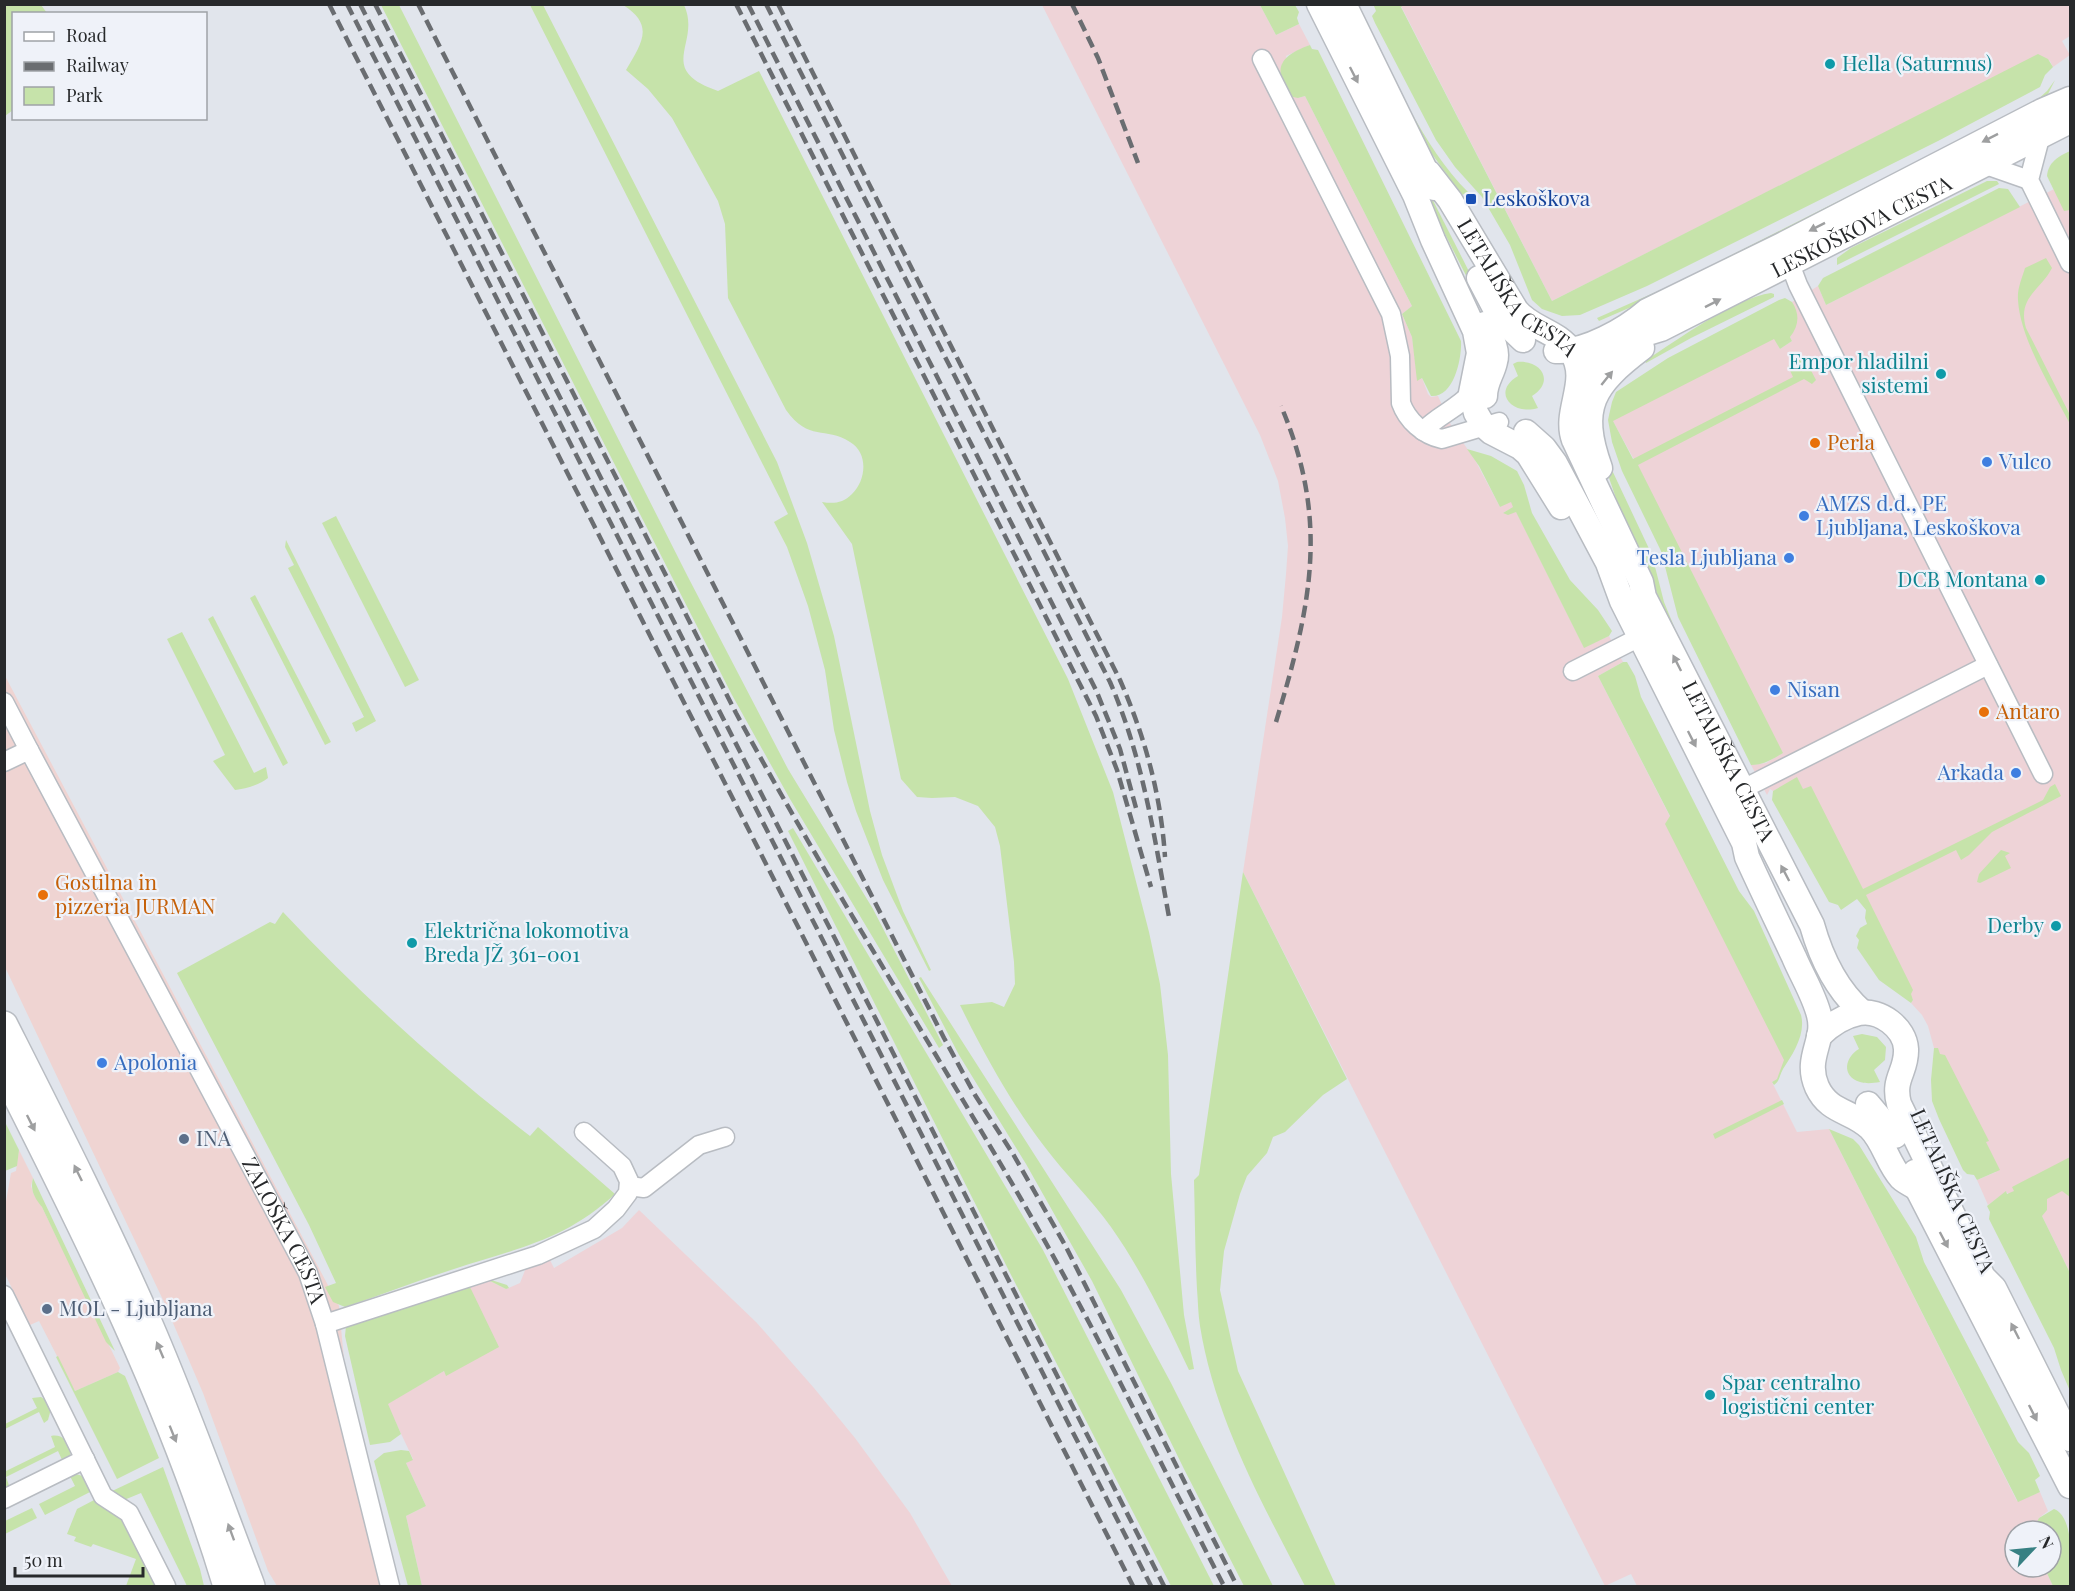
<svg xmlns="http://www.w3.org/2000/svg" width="2075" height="1591" viewBox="0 0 2075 1591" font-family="'Playfair Display',serif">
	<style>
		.commercial { fill: #efd4d2 }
		.industrial { fill: #eed3d7 }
		.green { fill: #c6e3aa }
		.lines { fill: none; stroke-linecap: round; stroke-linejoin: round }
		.minor-casing { stroke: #b8bcc2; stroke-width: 21 }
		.secondary-casing { stroke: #b8bcc2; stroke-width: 27 }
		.primary-casing { stroke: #b8bcc2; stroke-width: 30 }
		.minor { stroke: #fff; stroke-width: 18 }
		.secondary { stroke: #fff; stroke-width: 24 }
		.primary { stroke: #fff; stroke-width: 27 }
		.rail { stroke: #6a6d71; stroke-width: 4.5; stroke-dasharray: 12 6; stroke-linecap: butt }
		.oneway { fill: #9e9fa0 }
		.culture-dot { fill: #0f9aa8; stroke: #eff2f9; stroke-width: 2 }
		.transit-dot { fill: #1a4fb4; stroke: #eff2f9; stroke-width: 2 }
		.food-dot { fill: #e8710a; stroke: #eff2f9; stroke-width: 2 }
		.shop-dot { fill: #3f7fe0; stroke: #eff2f9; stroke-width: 2 }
		.service-dot { fill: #5c6f8a; stroke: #eff2f9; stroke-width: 2 }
		.labels { text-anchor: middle; stroke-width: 4.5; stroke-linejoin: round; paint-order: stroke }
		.culture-label { font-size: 21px; fill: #0d838f; stroke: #eff2f9; text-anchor: start }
		.transit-label { font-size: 21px; fill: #164399; stroke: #eff2f9; text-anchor: start }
		.street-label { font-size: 21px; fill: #27292b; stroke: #eff2f9 }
		.food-label { font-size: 21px; fill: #c56008; stroke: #eff2f9; text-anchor: start }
		.shop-label { font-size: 21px; fill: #366cbe; stroke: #eff2f9; text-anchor: start }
		.service-label { font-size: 21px; fill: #4e5e75; stroke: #eff2f9; text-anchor: start }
	</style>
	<rect width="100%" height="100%" fill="#e1e5ec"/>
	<g class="commercial">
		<path d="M4,674L339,1306L354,1468L386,1586H277L268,1571L203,1393L164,1302L5,967Z"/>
		<path d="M19,1150L33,1178L31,1186L34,1195L42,1207L120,1368L118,1372L75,1391L39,1321L30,1325L5,1274V1207L11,1173L16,1171Z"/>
	</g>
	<g class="industrial">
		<path d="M1404,4L2070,5V36L2062,41L2070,55L2053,67L2050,61L2038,55L1552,301L1401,6Z"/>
		<path d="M1042,5H1260L1276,35L1299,24L1310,45L1286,56L1298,98L1305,96L1412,306L1402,314L1412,337L1418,380L1422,378L1428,394L1431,397L1438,396L1451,425L1475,460L1500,507L1511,501L1514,507L1503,513L1516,511L1584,647L1609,636L1623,662L1598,676L1790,1051L1777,1079L1772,1082L1797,1132L1829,1129L2017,1501L2040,1492L2048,1511L2039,1518L2032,1531H2015V1567H2044L2053,1586H1637L1631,1574L1605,1586L1243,872L1282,617L1286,574L1288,546L1285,518L1278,481L1260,435Z"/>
		<path d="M2070,181V1273L2042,1216L2006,1192L1988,1205L1977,1180L1996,1172L1934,1048L1928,1026L1922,1015L1911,1003L1913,1000L1910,994L1912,990L1870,906L1858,899L1797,778L1773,791L1770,789L1767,795L1751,765L1766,763L1782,753L1637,465L1609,414L1772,334L1780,349L1792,341L1790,337L1797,315L1792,302L1818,286L1826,305Z"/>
		<path d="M639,1210L756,1322L814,1388L855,1438L910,1513L952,1586H422L406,1516L426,1506L406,1463L413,1459L387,1404L444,1371L446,1375L469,1285L486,1279L506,1289L520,1283L526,1268L550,1260L554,1268L622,1228Z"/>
	</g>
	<g class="green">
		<path d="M5,4L41,5L47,13L14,14L13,110L5,116Z"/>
		<path d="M1376,4L1404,5L1401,7L1552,301L2038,54L2048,59L2053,67L2045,75L2040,87L1938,141L1647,286L1580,315L1562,316L1542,309L1532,300L1510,245L1482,197L1455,167L1436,140L1375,23L1372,16L1376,11L1374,6Z"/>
		<path d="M381,5H399L688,577L788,769L873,909L943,1045L939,1048L790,799L732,695Z"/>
		<path d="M530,5H543L777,462L807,543L834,636L870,811L882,855L903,911L931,970L929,971L883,880L856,811L847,782L834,730L825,670L808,606L787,547L774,522L788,514Z"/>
		<path d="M623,5H684C702,43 654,69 718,91L759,71L1068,679L1113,792L1149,932L1160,984L1168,1055L1171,1174L1184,1315L1194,1369L1189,1370C1166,1321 1142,1271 1111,1227C1090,1198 1065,1174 1044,1146C1011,1103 984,1054 960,1005L992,1002L1004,1007L1015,984L1014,962L1000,846L995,827L978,806L955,797L932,798L917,797L901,779L852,544L822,502C834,504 843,503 852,494C866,481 869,453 850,442C825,426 809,442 786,410L728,298L725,224L718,201L672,118L648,89L626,70C642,43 655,25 623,5Z"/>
		<path d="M1260,5H1295L1299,12L1297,18L1299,24L1276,35Z"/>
		<path d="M1329,5H1334L1489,311L1485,313Z"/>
		<path d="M1365,21C1395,78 1422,146 1468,192L1462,195L1426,146Z"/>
		<path d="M1310,45L1312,49L1318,50L1461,341C1462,358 1454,398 1431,396L1422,378L1417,381L1412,337L1402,314L1412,306L1305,96L1298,98L1293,97C1271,70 1279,56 1310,45Z"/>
		<path d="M2055,80L2047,96L1675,288L1599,321L1597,318L1674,284L2017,111L2036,101L2047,91Z"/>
		<path d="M2070,151V210L2064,211L2047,176C2048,162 2059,156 2070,151Z"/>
		<path d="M1987,181H1997L1999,184L1837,265V258L1851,248Z"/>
		<path d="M1999,188L2008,189L2020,207L1826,305L1818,286L1823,278Z"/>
		<path d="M2046,258L2052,268C2041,290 2017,297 2026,328L2070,415V424C2052,389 2020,339 2018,300C2017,289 2022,278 2025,268Z"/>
		<path d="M1771,293L1774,294V297L1691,338L1646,363L1645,361C1677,340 1735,298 1771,293Z"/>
		<path d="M1785,298L1792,302C1800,314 1799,326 1790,337L1792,341L1780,349L1774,339L1613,421L1633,459L1793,377L1788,366L1804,357L1816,380L1812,384L1804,379L1638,465L1783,753C1772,759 1764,765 1751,765L1678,617L1661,551L1622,471L1612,442L1608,420L1612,402L1616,392L1668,358L1779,300Z"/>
		<path d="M1517,362C1542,360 1555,382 1532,396L1538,408C1512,416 1491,392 1518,376L1513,364Z"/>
		<path d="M1467,449L1491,456L1517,471L1524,485L1532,513L1570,580L1598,610L1612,631L1609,636L1584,648L1516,512L1508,515L1503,513L1513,507L1511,502L1500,507L1479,466Z"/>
		<path d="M1611,468L1652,555L1664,602L1680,641L1663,611L1650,573L1619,507L1607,472Z"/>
		<path d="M336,516L419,680L405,687L322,523Z"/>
		<path d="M286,540L376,721L356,732L352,723L364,717L288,568L294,565L285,547Z"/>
		<path d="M255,595L331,742L325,745L250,598Z"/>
		<path d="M213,616L288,763L283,766L208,619Z"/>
		<path d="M182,632L254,773L266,767L268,778C259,785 245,789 235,790L213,761L225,755L167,639Z"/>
		<path d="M1623,662H1627L1635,676L1641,697L1739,891L1754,911L1801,1015C1806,1034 1793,1054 1783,1069C1779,1076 1780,1081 1774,1085L1772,1082L1777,1079L1784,1060L1665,824L1670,816L1598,676Z"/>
		<path d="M1797,777L1803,789L1811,786L1863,889L2043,800L2050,787L2055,784L2061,796L1992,832L1969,855L1961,860L1956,850L1866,895L1913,990L1911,994L1913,1000L1911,1003L1879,980L1857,948L1859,940L1856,936L1860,928L1867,924L1865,918L1866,910L1857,899L1841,910L1838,905L1829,902L1772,800L1773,791Z"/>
		<path d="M793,828L1043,1250L1214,1586H1171L1008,1269L788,831Z"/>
		<path d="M2001,850L2010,853L2005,856L2011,868L1980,883L1977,882L1979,874Z"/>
		<path d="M1243,872L1347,1079L1323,1095L1285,1132L1273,1137L1267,1153L1247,1176L1240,1194L1224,1251L1220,1290L1238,1371L1336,1586H1305C1262,1503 1215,1419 1200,1326C1198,1314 1198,1301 1197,1289C1195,1253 1195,1216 1194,1180L1199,1175Z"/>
		<path d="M283,912C359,993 442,1068 530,1136L538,1127L615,1194C566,1240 515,1249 454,1269C417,1281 381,1295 345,1307L333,1302L325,1287L336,1283L309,1225L177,973L270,922L275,924Z"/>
		<path d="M921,977L1121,1290L1171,1383L1273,1586H1244L1184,1469L1092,1281L1026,1164L959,1055L919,978Z"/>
		<path d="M1862,1034L1877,1037L1886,1047L1885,1060L1874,1070L1880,1082C1873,1083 1867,1084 1860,1082C1841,1076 1845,1057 1859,1049L1853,1036Z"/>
		<path d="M1934,1048H1938L1940,1054L1945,1055L1989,1141L1986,1142L2000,1170L1977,1180L1974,1175L1967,1174L1963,1170L1939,1119L1932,1101L1931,1080Z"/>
		<path d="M1782,1100L1784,1104L1715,1139L1713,1134Z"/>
		<path d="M5,1122L19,1150L17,1166L5,1171Z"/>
		<path d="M1829,1129L1853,1139L1859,1145L1916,1237L1924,1262L2018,1442L2029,1453L2040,1476L2035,1480L2040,1492L2018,1502Z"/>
		<path d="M2070,1157V1197L2062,1191L2047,1199V1210L2042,1216L2070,1273V1391L2061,1370L2054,1348L1989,1219L1990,1212L1987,1206L2006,1191L2007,1194L2014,1191L2012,1187Z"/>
		<path d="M33,1178L115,1351L106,1342L42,1207C34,1197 30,1190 33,1178Z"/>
		<path d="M485,1278L507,1285L509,1288L506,1289L486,1279L469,1285L499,1347L446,1376L444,1371L388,1404L401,1434L390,1442L370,1445L345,1336L346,1326Z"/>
		<path d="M58,1356L75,1391L118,1372L125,1376L159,1458L117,1479L56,1357Z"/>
		<path d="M41,1397L47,1401L51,1409L48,1420L44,1423L39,1412L5,1429V1424L37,1408L32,1398Z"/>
		<path d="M51,1436C62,1434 66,1440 71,1449L70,1455L63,1462L58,1451L6,1477L10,1488L5,1487L4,1472L55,1447Z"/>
		<path d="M401,1450L409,1451L413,1460L406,1463L426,1506L406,1516L422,1586H408L374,1461L384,1453Z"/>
		<path d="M163,1467L200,1569L204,1586H187L141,1493L124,1500L110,1492Z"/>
		<path d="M74,1474C85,1474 88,1483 92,1491L45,1515L39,1504L75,1486L70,1476Z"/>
		<path d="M96,1499L122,1518L156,1586H126L136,1559L93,1544L91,1547L74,1541L76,1537L67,1534L77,1509Z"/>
		<path d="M32,1508L37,1518L5,1534V1521Z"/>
		<path d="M2054,1509C2075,1517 2071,1567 2070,1586H2053L2044,1567H2051V1531H2032L2039,1518Z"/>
	</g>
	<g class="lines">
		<g class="minor-casing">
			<g id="minor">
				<path d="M1262,59L1391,314L1400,356L1401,403C1407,420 1423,435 1442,439L1499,422"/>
				<path d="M2040,138L2029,180L2070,263"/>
				<path d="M1986,165L2029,180"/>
				<path d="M1790,264L1798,285L2043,774"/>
				<path d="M1423,431C1438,415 1457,409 1471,393"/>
				<path d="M1573,671L1640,637"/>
				<path d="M4,702L29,750"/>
				<path id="s1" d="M4,762L29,750L308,1273L325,1324L390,1586"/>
				<path d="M1741,790L1988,665"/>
				<path d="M629,1186L644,1188L699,1145L725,1137"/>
				<path d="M4,1295L103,1496L129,1513L166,1586"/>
				<path d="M325,1324L538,1255L594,1229L616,1209L628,1193L629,1181L622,1166L584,1132"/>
				<path d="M4,1499L85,1459"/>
			</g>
		</g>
		<g class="secondary-casing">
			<g id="secondary">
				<path d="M1319,4L1415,195L1433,240L1475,331L1479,353L1471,393L1476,413L1483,425L1491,432L1520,447L1528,454L1561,507"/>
				<path d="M1344,4L1434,188"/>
				<path id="s2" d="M1429,173L1450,200L1516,310C1531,329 1558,331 1571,351C1591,381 1563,410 1574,440L1641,582L1644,597L1812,925C1821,957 1837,990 1862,1012"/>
				<path d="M1479,278L1500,318L1523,340"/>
				<path d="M1485,324C1490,335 1499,350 1495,362C1492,375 1485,382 1485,396"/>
				<path d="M1556,351C1585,353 1626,329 1647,311L1782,245L2042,111L2070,99"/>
				<path id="s3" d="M1579,381C1599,354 1628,338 1661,329L2070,121"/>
				<path d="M1526,432L1544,448L1555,463L1608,563L1622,601L1744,843L1747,857C1762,890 1778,923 1794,957C1802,976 1814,995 1819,1015C1826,1041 1804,1057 1817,1087C1829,1113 1851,1110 1870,1128C1884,1142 1888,1164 1901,1178C1905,1182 1912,1185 1917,1188"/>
				<path d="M1600,468C1578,407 1593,385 1642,348"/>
				<path d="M1819,1036C1830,1025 1844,1016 1859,1013C1880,1009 1905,1028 1906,1049C1907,1072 1892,1078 1899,1104L1983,1277L1994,1288L2070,1439"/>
				<path d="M1868,1104L1895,1136"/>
				<path d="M1915,1172L1917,1188L2070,1486"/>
			</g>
		</g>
		<g class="primary-casing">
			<g id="primary">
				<path d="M4,1025C53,1122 103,1220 147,1320C185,1407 217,1497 251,1586"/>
				<path d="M4,1071C89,1238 173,1407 227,1586"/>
			</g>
		</g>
		<use href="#minor" class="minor"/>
		<use href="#secondary" class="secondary"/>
		<use href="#primary" class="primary"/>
		<g class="rail">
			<path d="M329,4L1133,1586"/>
			<path d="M347,4L1151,1586"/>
			<path d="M360,4L1164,1586"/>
			<path d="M375,4L736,713C825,878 927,1036 1021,1199C1094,1325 1157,1457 1224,1586"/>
			<path d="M418,4L944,1038L975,1095L1013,1154L1065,1245L1237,1586"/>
			<path d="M736,4L1096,716L1117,770L1151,887"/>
			<path d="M748,4L1096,690L1120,749L1136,808"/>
			<path d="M766,4L1110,682C1143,758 1154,835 1169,917"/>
			<path d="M778,4L1120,680C1145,737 1161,795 1165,857"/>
			<path d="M1072,4L1098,58L1138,163"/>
			<path d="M1276,722C1311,606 1330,521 1281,406"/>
		</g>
	</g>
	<defs><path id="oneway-solid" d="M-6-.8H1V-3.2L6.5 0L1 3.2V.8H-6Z" transform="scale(1.5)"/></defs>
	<g class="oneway">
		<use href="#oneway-solid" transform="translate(1354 75) rotate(63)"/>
		<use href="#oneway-solid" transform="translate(1990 138) rotate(153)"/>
		<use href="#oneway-solid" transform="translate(1817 227) rotate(153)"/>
		<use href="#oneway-solid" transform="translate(1713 303) rotate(-27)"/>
		<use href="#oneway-solid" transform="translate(1607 378) rotate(-51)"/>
		<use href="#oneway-solid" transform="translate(1677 663) rotate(-117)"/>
		<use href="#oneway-solid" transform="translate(1692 739) rotate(63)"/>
		<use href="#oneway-solid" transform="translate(1785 873) rotate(-118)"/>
		<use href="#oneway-solid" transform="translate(31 1123) rotate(63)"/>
		<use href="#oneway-solid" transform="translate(78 1173) rotate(-116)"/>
		<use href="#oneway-solid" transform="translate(1944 1240) rotate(62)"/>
		<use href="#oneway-solid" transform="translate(2015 1331) rotate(-117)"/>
		<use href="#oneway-solid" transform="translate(160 1350) rotate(-113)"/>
		<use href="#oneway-solid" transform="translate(2033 1413) rotate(63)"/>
		<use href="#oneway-solid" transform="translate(173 1434) rotate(68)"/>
		<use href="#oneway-solid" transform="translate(231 1532) rotate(-110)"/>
	</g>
	<g class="culture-dot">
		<circle cx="1830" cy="64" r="6"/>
		<circle cx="1941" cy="374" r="6"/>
		<circle cx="2040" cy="580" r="6"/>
		<circle cx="2056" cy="926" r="6"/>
		<circle cx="412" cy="943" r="6"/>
		<circle cx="1710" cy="1395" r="6"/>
	</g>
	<rect class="transit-dot" x="1465" y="193" width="12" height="12" rx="3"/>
	<g class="food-dot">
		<circle cx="1815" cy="443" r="6"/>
		<circle cx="1984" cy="712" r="6"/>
		<circle cx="43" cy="895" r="6"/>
	</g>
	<g class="shop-dot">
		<circle cx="1987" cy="462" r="6"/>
		<circle cx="1804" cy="516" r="6"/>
		<circle cx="1789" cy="558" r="6"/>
		<circle cx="1775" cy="690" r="6"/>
		<circle cx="2016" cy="773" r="6"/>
		<circle cx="102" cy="1063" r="6"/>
	</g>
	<g class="service-dot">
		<circle cx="184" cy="1139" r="6"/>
		<circle cx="47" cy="1309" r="6"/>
	</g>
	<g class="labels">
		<g class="culture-label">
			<text x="1842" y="71">Hella (Saturnus)</text>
			<text x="1929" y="369" text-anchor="end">Empor hladilni<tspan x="1929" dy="24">sistemi</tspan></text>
			<text x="2028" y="587" text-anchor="end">DCB Montana</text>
			<text x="2044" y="933" text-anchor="end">Derby</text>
			<text x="424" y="938">Električna lokomotiva<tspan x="424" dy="24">Breda JŽ 361-001</tspan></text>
			<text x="1722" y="1390">Spar centralno<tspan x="1722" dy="24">logistični center</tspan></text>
		</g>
		<g class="transit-label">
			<text x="1483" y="206">Leskoškova</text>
		</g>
		<g class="street-label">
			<text dy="7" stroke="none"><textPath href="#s3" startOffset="324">LESKOŠKOVA CESTA</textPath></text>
			<text dy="7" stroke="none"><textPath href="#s2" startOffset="147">LETALIŠKA CESTA</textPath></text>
			<text dy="7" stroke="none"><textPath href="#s2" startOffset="680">LETALIŠKA CESTA</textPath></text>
			<text transform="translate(1952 1191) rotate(66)" y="7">LETALIŠKA CESTA</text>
			<text dy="7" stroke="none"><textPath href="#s1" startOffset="572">ZALOŠKA CESTA</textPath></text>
		</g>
		<g class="food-label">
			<text x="1827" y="450">Perla</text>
			<text x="1996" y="719">Antaro</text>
			<text x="55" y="890">Gostilna in<tspan x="55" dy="24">pizzeria JURMAN</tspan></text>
		</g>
		<g class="shop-label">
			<text x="1999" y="469">Vulco</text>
			<text x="1816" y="511">AMZS d.d., PE<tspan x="1816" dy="24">Ljubljana, Leskoškova</tspan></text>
			<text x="1777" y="565" text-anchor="end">Tesla Ljubljana</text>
			<text x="1787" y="697">Nisan</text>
			<text x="2004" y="780" text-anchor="end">Arkada</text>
			<text x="114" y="1070">Apolonia</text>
		</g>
		<g class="service-label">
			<text x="196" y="1146">INA</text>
			<text x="59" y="1316">MOL - Ljubljana</text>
		</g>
	</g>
	<rect width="2075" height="1591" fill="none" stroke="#27292b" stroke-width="12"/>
	<rect x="12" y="12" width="195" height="108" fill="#eff2f9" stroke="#9fa2a7" stroke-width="1.5"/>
	<rect x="24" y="32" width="30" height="9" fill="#ffffff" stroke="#9fa2a7" stroke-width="1.5"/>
	<text x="66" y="42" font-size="18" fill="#27292b">Road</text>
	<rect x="24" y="62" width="30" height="9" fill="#6a6d71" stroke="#9fa2a7" stroke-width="1.5"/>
	<text x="66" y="72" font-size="18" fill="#27292b">Railway</text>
	<rect x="24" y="87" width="30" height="18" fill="#c6e3aa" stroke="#9fa2a7" stroke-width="1.5"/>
	<text x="66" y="102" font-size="18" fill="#27292b">Park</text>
	<g transform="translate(2033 1549) rotate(64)"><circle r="28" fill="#eff2f9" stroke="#9fa2a7" stroke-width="1.5"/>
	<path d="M0-4.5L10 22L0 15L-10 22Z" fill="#378083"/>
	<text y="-9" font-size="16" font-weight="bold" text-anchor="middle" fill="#27292b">N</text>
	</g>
	<path d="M15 1567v9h128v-9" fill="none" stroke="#27292b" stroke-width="3"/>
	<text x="24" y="1567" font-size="18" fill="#27292b" stroke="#eff2f9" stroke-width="4.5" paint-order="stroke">50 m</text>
</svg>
